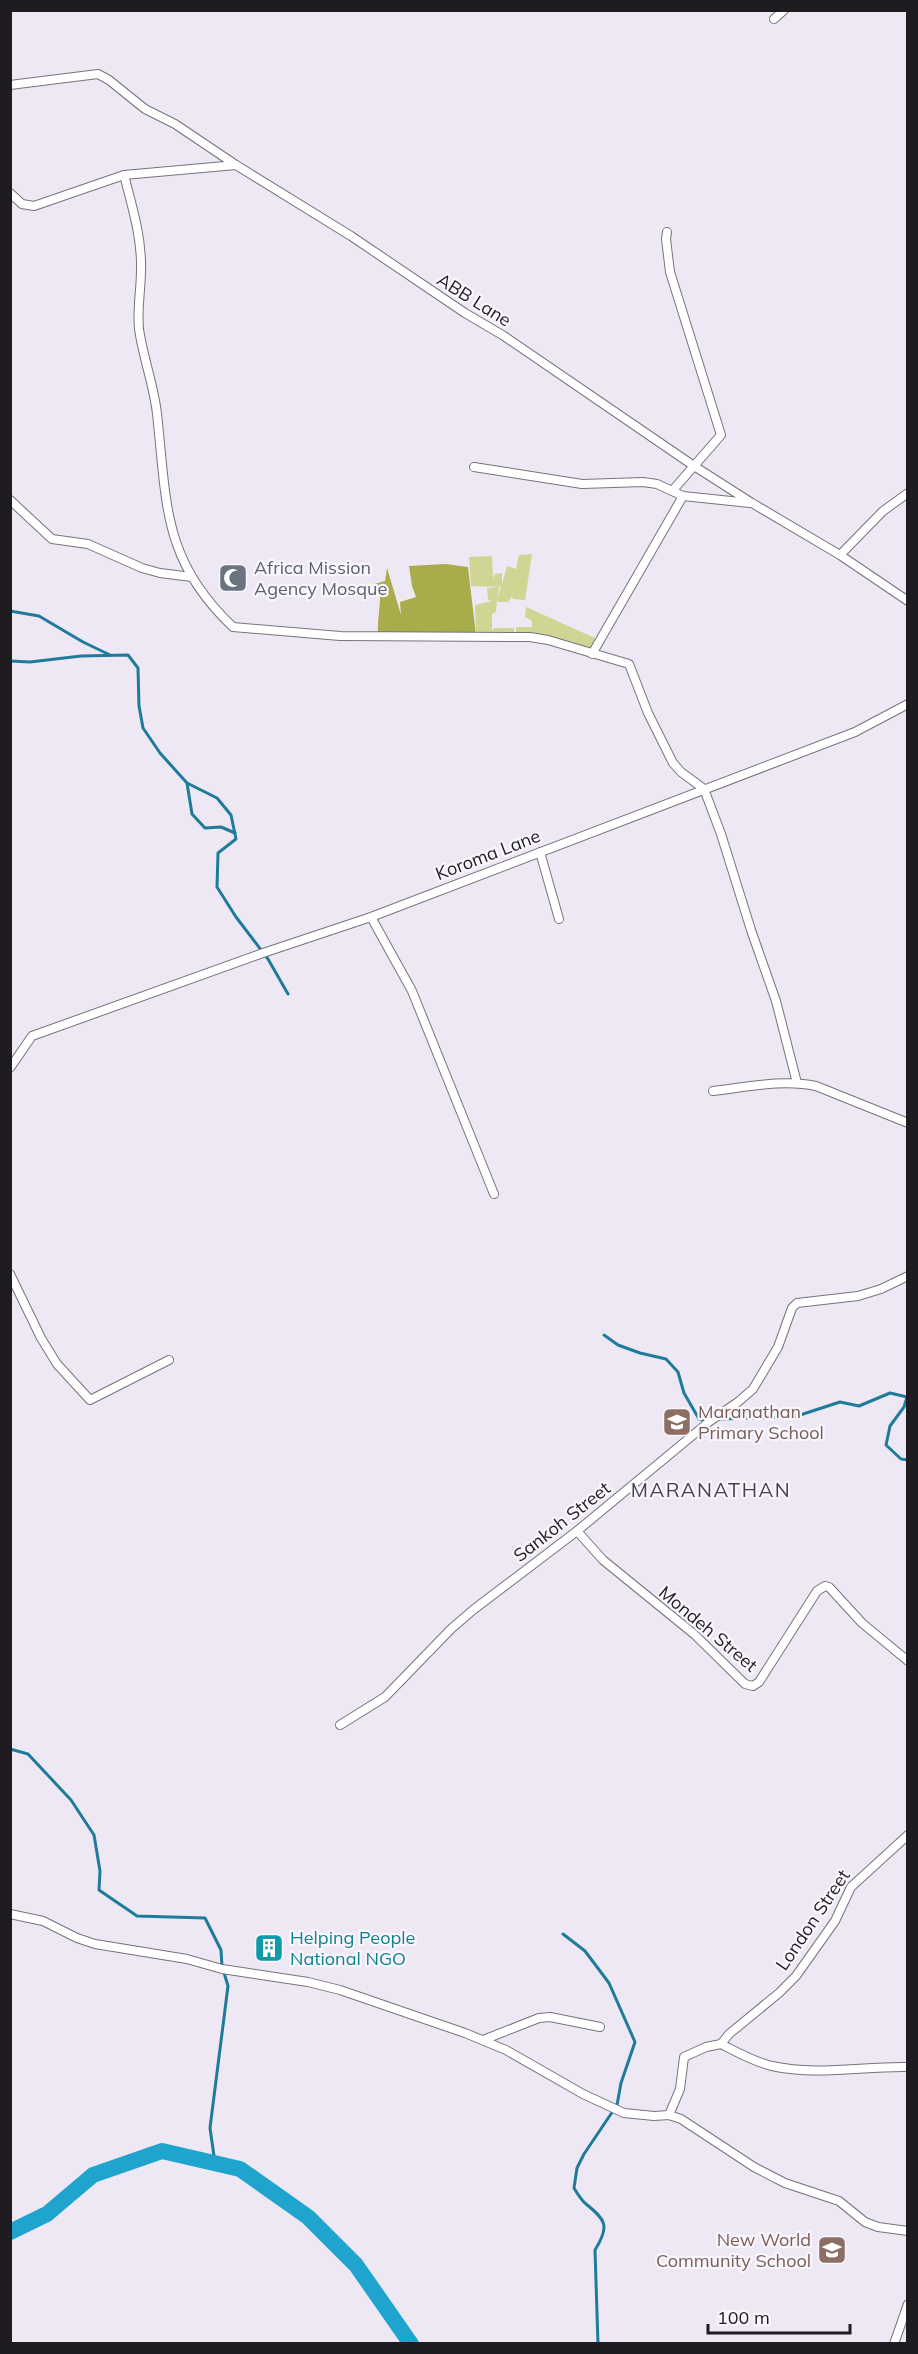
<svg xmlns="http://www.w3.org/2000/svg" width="918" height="2354" viewBox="0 0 918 2354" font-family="Mulish,sans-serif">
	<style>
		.green { fill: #d1d593 }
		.forest { fill: #a9ac4a }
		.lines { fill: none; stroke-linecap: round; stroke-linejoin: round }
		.stream { stroke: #1f7b9a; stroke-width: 3 }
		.river { stroke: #1fa4ce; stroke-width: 16 }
		.minor-casing { stroke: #77727d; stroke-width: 10 }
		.minor { stroke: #fff; stroke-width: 8 }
		.labels { text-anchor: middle; stroke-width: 4.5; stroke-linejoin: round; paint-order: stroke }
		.street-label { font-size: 18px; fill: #1e1c20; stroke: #faf6fe }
		.worship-label { font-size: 18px; fill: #5b616d; stroke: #faf6fe; text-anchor: start }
		.education-label { font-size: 18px; fill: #785e54; stroke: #faf6fe; text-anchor: start }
		.culture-label { font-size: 18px; fill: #0d838f; stroke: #faf6fe; text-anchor: start }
		.neighbourhood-label { font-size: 20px; letter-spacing: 1.5px; fill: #46414b; stroke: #faf6fe }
	</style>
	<rect width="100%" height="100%" fill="#eee8f4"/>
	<g class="green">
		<path d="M532,554L525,600L513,599L512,596L508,602H498L497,599L496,612L492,614V631L494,628H514V635H476L475,605L492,601L488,600L487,588L499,587L498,596L501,587L471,586L469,557L492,556L493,579L495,574L502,573V584L507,566L516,569L519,555Z"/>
		<path d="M526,607L595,638L590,651L571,641V645L516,634V627H532V621L525,617Z"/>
	</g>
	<path class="forest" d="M446,564L468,567L476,635H378C377,619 381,605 380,590L374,589V584L385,581L387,568L401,615L400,602L416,597L412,586L409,566Z"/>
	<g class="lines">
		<g class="stream">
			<path d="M10,611L39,616L83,642L110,655"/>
			<path d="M10,661L30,662L81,656L128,655L138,668L139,706L143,728L160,753L187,783L217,798L231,815L236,839L218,853L217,887L236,917L268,959L288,994"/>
			<path d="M187,783L192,814L205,828L221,827L235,833"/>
			<path d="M604,1335L618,1345L640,1353L666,1359L678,1372L684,1393L699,1419L709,1421"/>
			<path d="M719,1419L794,1417L840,1402L859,1406L890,1393L907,1397L904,1407L890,1426L886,1445L901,1459L908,1460"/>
			<path d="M10,1749L28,1754L71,1800L94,1835L100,1871L99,1890L137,1916L205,1918L221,1950L222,1966L228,1986L210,2128L215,2163"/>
			<path d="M563,1934L585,1951L609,1983L635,2042L621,2083L617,2105L584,2154L577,2168L574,2188C577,2193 581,2200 586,2204C606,2220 610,2226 595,2250L598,2344"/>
		</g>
		<path class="river" d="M10,2232L47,2214L93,2175L162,2151L240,2169L308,2217L356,2265L411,2344"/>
		<g class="minor-casing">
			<g id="minor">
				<path d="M774,19L784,10"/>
				<path d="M10,85L98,74L109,80L145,109L175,124L236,165L351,236L465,313L504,336L694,466L752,503L840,555L908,601"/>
				<path d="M124,175C132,206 142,238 141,270C141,289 137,309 139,329C143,358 154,385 157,414C167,503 162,560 233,627L340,636L530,637L548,640L629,664L648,713L673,763L681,772L704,789L721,834L751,930L776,1001L797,1083"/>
				<path d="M10,193L22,204L34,206L124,175L236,165"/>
				<path d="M667,232L666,239L670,272L721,435L673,490"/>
				<path d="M474,467L582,484L643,482L657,484L683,496L750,503"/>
				<path d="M10,500L52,539L88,544L142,568L160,573L192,577"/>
				<path d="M840,555L883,511L908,493"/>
				<path d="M592,654L683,496"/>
				<path d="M540,852L559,919"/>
				<path d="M371,917L412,991L494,1194"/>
				<path d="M10,1068L32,1036L263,953L371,917L855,732L908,704"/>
				<path d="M713,1091C747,1087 783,1079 816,1086L908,1123"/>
				<path d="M10,1274L41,1338L57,1364L90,1400L169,1360"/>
				<path d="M577,1531L603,1560L694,1634L745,1684L753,1686L759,1682L817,1591L825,1586L829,1587L862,1623L908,1661"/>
				<path d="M340,1725L385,1697L451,1629L473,1610L577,1531L710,1421L738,1402L753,1389L778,1347L792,1308L797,1303L858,1296L881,1289L908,1276"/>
				<path d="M10,1914L43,1921L77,1938L95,1944L187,1959L222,1969L308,1982L340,1990L465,2033L506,2050L583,2094L624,2113L654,2116L669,2115L681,2119L754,2167L785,2183L839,2201L865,2222L878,2227L908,2231"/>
				<path d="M483,2040L539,2018L550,2017L600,2027"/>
				<path d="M721,2044C737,2052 754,2062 772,2066C817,2076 863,2066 908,2067"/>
				<path d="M669,2115L680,2089L684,2057L706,2047L721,2044L729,2034L779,1993L796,1976L835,1921L851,1887L908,1835"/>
				<path d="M894,2344L908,2304"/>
			</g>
		</g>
		<use href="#minor" class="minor"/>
	</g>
	<defs>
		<g id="mosque-square" transform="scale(1.5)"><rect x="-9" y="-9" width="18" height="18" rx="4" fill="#6b7280" stroke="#faf6fe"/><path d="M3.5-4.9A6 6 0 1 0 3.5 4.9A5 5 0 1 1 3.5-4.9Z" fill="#fff"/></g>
		<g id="school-square" transform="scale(1.5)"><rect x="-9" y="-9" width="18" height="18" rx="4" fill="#8d6e63" stroke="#faf6fe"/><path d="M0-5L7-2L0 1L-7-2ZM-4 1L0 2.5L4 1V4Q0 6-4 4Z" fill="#fff"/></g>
		<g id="building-square" transform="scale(1.5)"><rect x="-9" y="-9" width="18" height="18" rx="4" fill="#0f9aa8" stroke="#faf6fe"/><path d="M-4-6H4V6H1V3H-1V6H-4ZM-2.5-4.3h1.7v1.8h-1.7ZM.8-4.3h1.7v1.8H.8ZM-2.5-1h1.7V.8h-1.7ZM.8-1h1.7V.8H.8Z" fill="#fff"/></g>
	</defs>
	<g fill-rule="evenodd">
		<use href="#mosque-square" x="233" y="578"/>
		<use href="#school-square" x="677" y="1422"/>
		<use href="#building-square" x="269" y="1948"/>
		<use href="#school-square" x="832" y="2250"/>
	</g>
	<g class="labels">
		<g class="street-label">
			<text transform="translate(474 300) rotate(32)" y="6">ABB Lane</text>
			<text transform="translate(488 855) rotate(-21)" y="6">Koroma Lane</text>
			<text transform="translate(562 1522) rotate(-38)" y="6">Sankoh Street</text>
			<text transform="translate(708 1629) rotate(40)" y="6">Mondeh Street</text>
			<text transform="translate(813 1920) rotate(-56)" y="6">London Street</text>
		</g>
		<g class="worship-label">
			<text x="254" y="574">Africa Mission<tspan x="254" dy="21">Agency Mosque</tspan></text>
		</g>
		<g class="education-label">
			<text x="698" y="1418">Maranathan<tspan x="698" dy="21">Primary School</tspan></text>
			<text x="811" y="2246" text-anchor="end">New World<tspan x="811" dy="21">Community School</tspan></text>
		</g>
		<g class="culture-label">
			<text x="290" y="1944">Helping People<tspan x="290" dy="21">National NGO</tspan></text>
		</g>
		<g class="neighbourhood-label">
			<text x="711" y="1497">MARANATHAN</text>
		</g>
	</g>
	<rect width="918" height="2354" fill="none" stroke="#1e1c20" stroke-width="24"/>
	<path d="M708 2324v9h142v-9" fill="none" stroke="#1e1c20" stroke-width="3"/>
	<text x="717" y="2324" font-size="18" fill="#1e1c20" stroke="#faf6fe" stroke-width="4.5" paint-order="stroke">100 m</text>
</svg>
